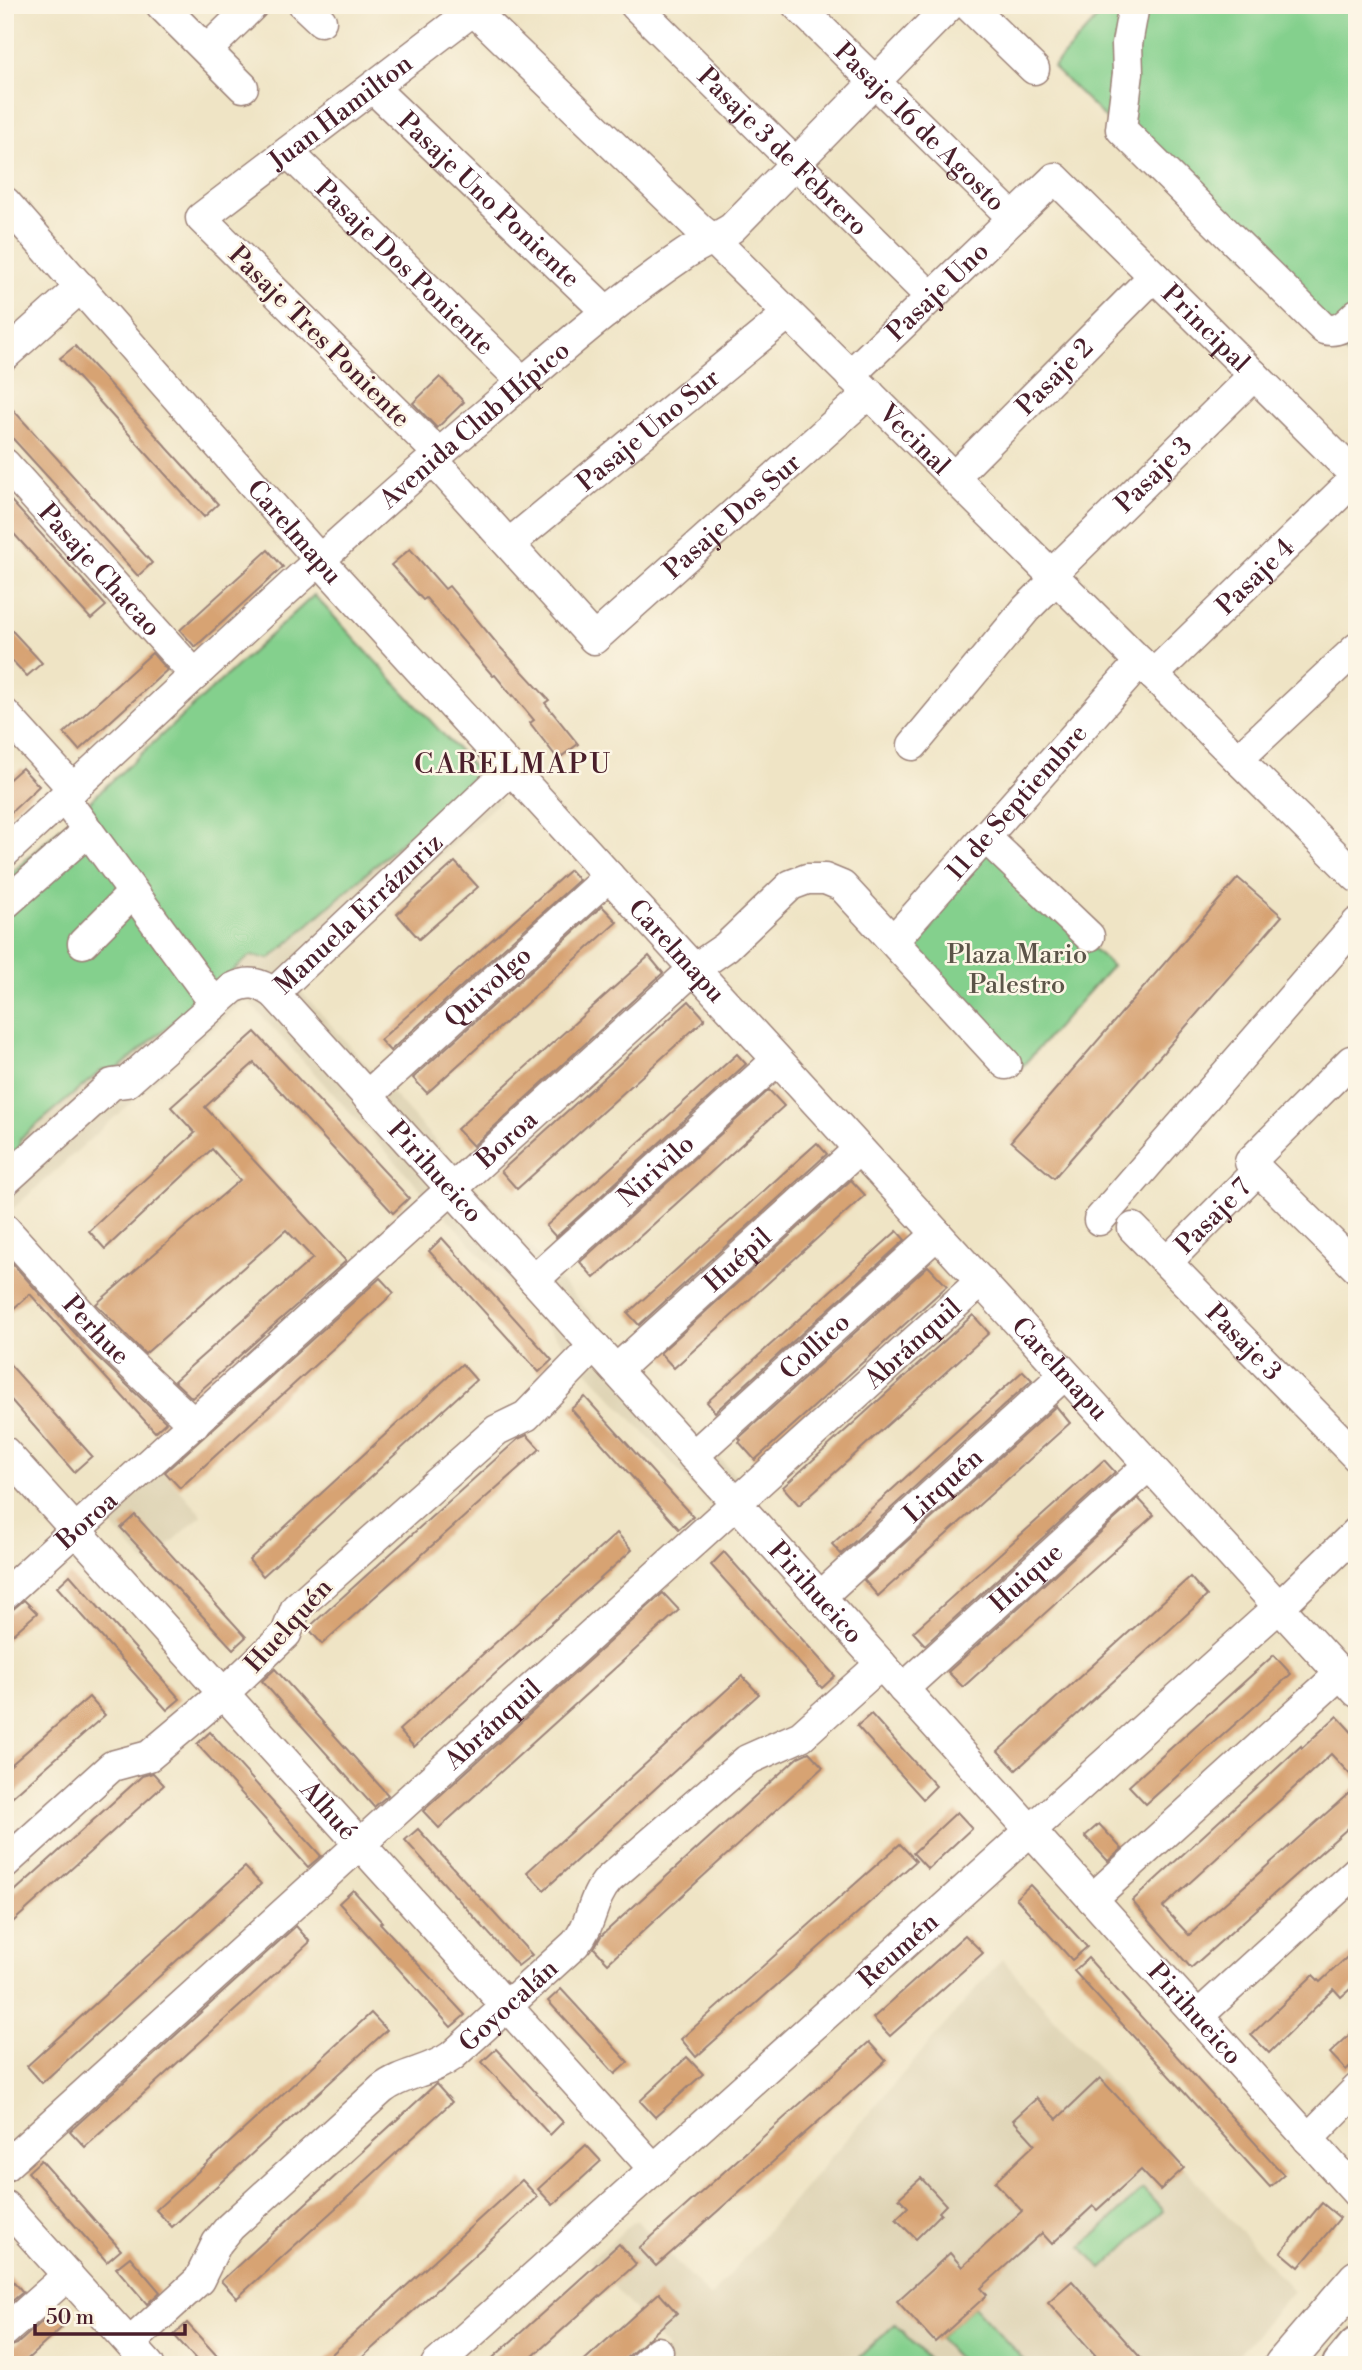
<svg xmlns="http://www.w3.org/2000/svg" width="1362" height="2370" viewBox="0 0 1362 2370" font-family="'Libre Bodoni',serif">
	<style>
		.built { fill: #ded3b4 }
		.green { fill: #84d08d; stroke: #67785c; stroke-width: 2 }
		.building { fill: #d7a373 }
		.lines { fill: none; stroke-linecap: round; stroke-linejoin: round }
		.minor-casing { stroke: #9c8278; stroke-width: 33 }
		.major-casing { stroke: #9c8278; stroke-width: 40 }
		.highway-casing { stroke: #9c8278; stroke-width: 42 }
		.minor { stroke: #fff; stroke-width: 30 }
		.major { stroke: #fff; stroke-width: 37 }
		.highway { stroke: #fff; stroke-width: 38 }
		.labels { text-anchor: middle; stroke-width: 5; stroke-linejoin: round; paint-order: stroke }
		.street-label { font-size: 26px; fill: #4a1f2b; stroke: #fcf5e5 }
		.park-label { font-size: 26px; fill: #5b5448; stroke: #fcf5e5 }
		.neighbourhood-label { font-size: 28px; letter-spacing: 2px; fill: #4a1f2b; stroke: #fcf5e5 }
	</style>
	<rect width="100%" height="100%" fill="#fcf5e5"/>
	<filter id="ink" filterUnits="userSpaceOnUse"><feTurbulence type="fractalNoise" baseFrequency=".0143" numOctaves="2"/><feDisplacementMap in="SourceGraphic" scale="14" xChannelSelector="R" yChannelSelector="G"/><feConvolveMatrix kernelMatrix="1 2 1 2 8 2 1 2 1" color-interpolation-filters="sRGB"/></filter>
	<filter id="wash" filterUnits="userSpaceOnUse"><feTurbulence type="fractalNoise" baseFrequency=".00686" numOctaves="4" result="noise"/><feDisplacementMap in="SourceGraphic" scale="28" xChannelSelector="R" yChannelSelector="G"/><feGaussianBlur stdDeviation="1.57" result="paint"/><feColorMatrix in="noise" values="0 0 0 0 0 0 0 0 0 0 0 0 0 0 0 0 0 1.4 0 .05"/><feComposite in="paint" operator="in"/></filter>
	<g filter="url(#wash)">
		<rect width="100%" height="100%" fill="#efe4c5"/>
		<g class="built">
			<path d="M479,773L501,800L297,987L740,1481L713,1508L246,999L5,1216V1160L20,1147V1139L101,1071L119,1068L250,955L270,959Z"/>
			<path d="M162,1470L202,1515L147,1565L107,1520Z"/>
			<path d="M1002,1959L1293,2291L1230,2365H653L667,2348L591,2260L636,2220L710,2297Z"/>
		</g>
		<g class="green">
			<path d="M1109,5H1357V364L1053,67Z"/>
			<path d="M314,595L479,773L270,959L250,956L119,1068L101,1071L20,1139V1147L5,1160V879Z"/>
			<path d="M988,849L1112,966L1019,1070L907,948Z"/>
			<path d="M1143,2189L1163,2211L1102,2269L1082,2247Z"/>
			<path d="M974,2306L1028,2365H964L939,2338Z"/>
			<path d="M895,2324L934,2365H855L854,2363Z"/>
		</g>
		<g id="blocks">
			<g class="building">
				<path d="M75,346L218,504L204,517L60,358Z"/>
				<path d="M440,377L464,402L437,428L413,403Z"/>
				<path d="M5,401L152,563L138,576L5,430Z"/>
				<path d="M5,494L106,606L91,619L5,524Z"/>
				<path d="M410,549L445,589L449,586L499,646L549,700L545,703L578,744L558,759L530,723L534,720L513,695L512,696L495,675L493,676L426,598L423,600L391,565Z"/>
				<path d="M268,550L283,567L195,647L180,630Z"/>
				<path d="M5,623L42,663L27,676L5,653Z"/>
				<path d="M152,653L167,670L79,750L64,733Z"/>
				<path d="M22,768L39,786L5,818V783Z"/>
				<path d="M455,862L478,887L419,939L397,914Z"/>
				<path d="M570,870L579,880L390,1051L380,1040Z"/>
				<path d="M1238,878L1282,916L1054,1178L1011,1141Z"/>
				<path d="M602,906L617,922L427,1093L413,1078Z"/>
				<path d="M649,956L663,973L473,1146L457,1129Z"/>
				<path d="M689,1001L705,1019L517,1189L501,1171Z"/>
				<path d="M255,1032L409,1198L393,1213L254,1063L205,1107L346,1261L192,1398L174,1381L313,1258L286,1230L145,1354L96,1304L240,1180L212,1149L105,1249L89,1231L195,1133L171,1107Z"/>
				<path d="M737,1054L746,1064L556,1237L546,1226Z"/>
				<path d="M769,1090L784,1106L594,1278L580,1262Z"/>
				<path d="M817,1143L827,1154L639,1325L628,1313Z"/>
				<path d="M851,1180L865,1195L674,1368L660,1353Z"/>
				<path d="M897,1231L905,1240L715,1412L707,1402Z"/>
				<path d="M442,1238L552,1360L539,1372L429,1251Z"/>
				<path d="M5,1255L90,1350L166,1422L155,1432L30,1294L5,1316Z"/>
				<path d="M928,1266L947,1286L755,1460L739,1442L741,1440L739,1438Z"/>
				<path d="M380,1278L394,1293L180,1488L165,1472Z"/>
				<path d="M973,1315L989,1333L799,1505L783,1487Z"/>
				<path d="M5,1359L92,1456L74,1472L5,1393Z"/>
				<path d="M462,1364L476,1380L263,1576L249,1560Z"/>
				<path d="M1023,1371L1032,1380L841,1554L832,1544Z"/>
				<path d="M585,1397L693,1517L679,1529L571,1409Z"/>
				<path d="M1056,1406L1070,1423L878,1596L864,1580Z"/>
				<path d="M527,1435L540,1449L322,1644L308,1628L518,1439Z"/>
				<path d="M1104,1460L1115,1472L925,1645L913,1632Z"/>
				<path d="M1138,1498L1154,1515L963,1687L948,1672Z"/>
				<path d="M135,1515L246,1637L233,1649L121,1528Z"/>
				<path d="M617,1533L632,1550L414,1747L399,1730Z"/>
				<path d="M724,1552L835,1676L822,1688L711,1565Z"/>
				<path d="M70,1575L180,1699L167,1710L57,1587Z"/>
				<path d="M1190,1577L1207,1596L1016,1770L998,1751Z"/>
				<path d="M663,1593L679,1610L439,1828L423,1811Z"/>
				<path d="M24,1600L37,1613L5,1641V1616Z"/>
				<path d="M1274,1655L1291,1674L1146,1804L1129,1786Z"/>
				<path d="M275,1669L388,1795L374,1807L262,1681Z"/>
				<path d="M742,1676L759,1694L544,1890L527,1872Z"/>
				<path d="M89,1697L105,1715L5,1803V1770Z"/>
				<path d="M871,1714L936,1786L923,1799L857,1726Z"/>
				<path d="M1337,1716L1357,1738V1782L1331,1754L1163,1907L1189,1935L1357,1786V1820L1191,1968L1132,1901L1301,1746L1302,1748Z"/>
				<path d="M210,1732L321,1856L308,1867L197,1744Z"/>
				<path d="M809,1752L823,1767L608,1963L594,1948L601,1936L798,1757Z"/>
				<path d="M153,1773L164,1785L5,1929V1900L142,1776Z"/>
				<path d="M957,1812L972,1828L928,1869L913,1853Z"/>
				<path d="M1099,1824L1122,1849L1108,1861L1085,1836Z"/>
				<path d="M418,1829L532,1955L518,1966L405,1840Z"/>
				<path d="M900,1844L916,1861L696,2057L681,2039Z"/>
				<path d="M245,1867L261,1884L42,2083L27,2066Z"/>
				<path d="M1030,1885L1087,1947L1072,1960L1016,1898Z"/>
				<path d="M353,1890L382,1922L380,1923L465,2015L451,2027L339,1903Z"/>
				<path d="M296,1926L310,1942L85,2147L70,2131Z"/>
				<path d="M965,1935L983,1953L890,2036L873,2018Z"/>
				<path d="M1357,1948V1983L1341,1997L1334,1989L1269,2053L1251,2035L1313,1975L1320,1982Z"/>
				<path d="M1088,1958L1284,2175L1270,2187L1074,1971Z"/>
				<path d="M561,1989L628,2062L615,2074L548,2001Z"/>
				<path d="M371,2013L387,2030L172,2227L156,2210Z"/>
				<path d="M1357,2028V2060L1346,2070L1330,2053Z"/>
				<path d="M869,2042L886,2061L656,2266L639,2248Z"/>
				<path d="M496,2049L563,2122L550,2135L482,2062Z"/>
				<path d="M687,2057L703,2074L655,2117L640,2101Z"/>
				<path d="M1100,2078L1184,2168L1160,2190L1141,2170L1097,2210L1093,2206L1052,2244L1042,2233L981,2288L987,2295L935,2342L897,2301L950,2253L962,2267L1022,2211L995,2182L1035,2144L1013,2120L1037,2098L1057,2119Z"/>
				<path d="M436,2084L452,2102L237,2298L221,2281Z"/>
				<path d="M586,2145L601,2161L553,2205L538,2189Z"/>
				<path d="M41,2160L121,2250L107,2262L28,2172Z"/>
				<path d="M921,2178L946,2205L939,2212L941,2214L916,2239L896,2219L908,2207L899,2198Z"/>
				<path d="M522,2180L538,2197L354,2365H320Z"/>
				<path d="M1322,2203L1340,2218L1299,2267L1281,2252Z"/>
				<path d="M619,2244L636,2264L523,2365H485Z"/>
				<path d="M130,2257L160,2292L147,2304L116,2268Z"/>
				<path d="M5,2272L23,2292L5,2307Z"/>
				<path d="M1072,2281L1147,2365H1104L1048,2302Z"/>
				<path d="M659,2293L677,2313L632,2353L618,2365H579Z"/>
				<path d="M56,2309L68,2322L21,2365H5V2348L17,2344Z"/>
				<path d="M187,2323L218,2357L209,2365H201L174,2335Z"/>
			</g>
		</g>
	</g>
	<g filter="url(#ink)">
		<use href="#blocks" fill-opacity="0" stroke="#9c8278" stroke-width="2"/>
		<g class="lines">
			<g class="minor-casing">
				<g id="minor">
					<path d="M161,5L243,87"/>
					<path d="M304,5L321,21"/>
					<path id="s1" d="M468,5L701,230L714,240L1357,877"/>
					<path id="s2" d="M635,5L931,297"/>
					<path id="s3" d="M797,5L1013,218"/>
					<path d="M968,5L1034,69"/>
					<path d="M1134,5L1127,44L1128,73L1121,129L1324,329C1339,333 1347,324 1357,314"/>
					<path d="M207,50L253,5"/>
					<path id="s4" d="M373,88L607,312"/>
					<path id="s5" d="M288,152L523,382"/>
					<path id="s6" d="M5,202L333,575L1357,1692"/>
					<path d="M5,355L81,287"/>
					<path id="s7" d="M850,375L1055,178L1357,477"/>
					<path id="s8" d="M438,453L201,218L480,5"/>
					<path id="s9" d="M432,459L594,639L869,393"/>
					<path id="s10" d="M5,464L195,675"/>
					<path id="s11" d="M954,477L1154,276"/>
					<path id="s12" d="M509,544L788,314"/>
					<path id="s13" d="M1052,574L1254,375"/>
					<path id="s14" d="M1153,675L1357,477"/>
					<path d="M5,714L73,789"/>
					<path d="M913,745L1026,609L1056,579"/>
					<path d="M1238,759L1357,648"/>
					<path d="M64,798L215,1004"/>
					<path d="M985,837L1089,936"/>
					<path id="s15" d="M5,852C165,704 321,553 487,413C551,358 615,301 685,254C700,244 717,238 732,228L950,5"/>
					<path d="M6,903L88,831"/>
					<path id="s16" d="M893,941L1140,662"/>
					<path d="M83,943L133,893"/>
					<path id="s17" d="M274,993L511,769"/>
					<path d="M1351,1061L1250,1162L1357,1268"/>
					<path id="s18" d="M367,1096L609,876"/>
					<path id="s19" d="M5,1181L112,1084L127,1082L233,988C250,980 259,983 274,993L736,1503L1357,2193"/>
					<path d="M1099,1220L1357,923"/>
					<path id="s20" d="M1133,1228L1357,1457"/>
					<path id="s21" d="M5,1229L102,1337L194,1424"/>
					<path id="s22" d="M1167,1262L1258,1170"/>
					<path id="s23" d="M534,1280L777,1060"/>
					<path id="s24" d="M616,1370L859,1149"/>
					<path id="s25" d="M5,1452L654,2169"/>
					<path id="s26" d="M693,1456L937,1234"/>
					<path id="s27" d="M5,1594L694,969L726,947L791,885L807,879H825L842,886L1006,1064"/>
					<path id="s28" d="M820,1597L1065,1374"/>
					<path id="s29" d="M903,1689L1149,1465"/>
					<path d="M5,1863L112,1766L149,1756L224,1693L286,1634L296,1608L497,1430L526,1416L594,1346"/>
					<path d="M1092,1899L1340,1674"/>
					<path d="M1198,2016L1357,1871"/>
					<path d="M1308,2139L1357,2089"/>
					<path id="s30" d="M5,2166L981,1281"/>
					<path d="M5,2206L149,2365"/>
					<path d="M5,2331L68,2275"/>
					<path id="s31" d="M130,2343L199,2280L217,2243L230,2227L382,2089C402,2073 430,2072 452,2056L575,1944C593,1924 590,1900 609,1879L747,1760L801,1736L881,1664"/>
					<path id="s32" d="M436,2365L1279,1607L1357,1532"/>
					<path d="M644,2365L658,2352"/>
				</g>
			</g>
			<g class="major-casing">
				<path id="major" d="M1283,2365L1357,2279"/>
			</g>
			<g class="highway-casing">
				<path id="highway" d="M1342,2365L1357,2347"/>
			</g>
			<use href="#minor" class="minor"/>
			<use href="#major" class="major"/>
			<use href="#highway" class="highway"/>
		</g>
	</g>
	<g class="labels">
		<g class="street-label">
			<text dy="9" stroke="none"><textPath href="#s8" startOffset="509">Juan Hamilton</textPath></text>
			<text dy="9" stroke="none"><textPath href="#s3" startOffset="173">Pasaje 16 de Agosto</textPath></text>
			<text dy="9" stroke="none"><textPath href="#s2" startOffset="208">Pasaje 3 de Febrero</textPath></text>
			<text dy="9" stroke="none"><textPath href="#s4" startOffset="161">Pasaje Uno Poniente</textPath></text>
			<text dy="9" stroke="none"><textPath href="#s5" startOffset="164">Pasaje Dos Poniente</textPath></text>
			<text dy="9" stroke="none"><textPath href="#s7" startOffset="121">Pasaje Uno</textPath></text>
			<text dy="9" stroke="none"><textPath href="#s7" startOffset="497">Principal</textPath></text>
			<text transform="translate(320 336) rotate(45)" y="9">Pasaje Tres Poniente</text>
			<text dy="9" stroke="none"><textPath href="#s11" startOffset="142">Pasaje 2</textPath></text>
			<text dy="9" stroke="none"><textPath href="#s15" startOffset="635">Avenida Club Hípico</textPath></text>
			<text dy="9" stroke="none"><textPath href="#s12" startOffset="180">Pasaje Uno Sur</textPath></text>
			<text dy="9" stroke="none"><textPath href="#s1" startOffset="623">Vecinal</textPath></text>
			<text dy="9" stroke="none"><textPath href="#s13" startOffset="142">Pasaje 3</textPath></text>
			<text dy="9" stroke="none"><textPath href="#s9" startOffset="427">Pasaje Dos Sur</textPath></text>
			<text dy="9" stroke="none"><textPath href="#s6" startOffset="439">Carelmapu</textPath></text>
			<text dy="9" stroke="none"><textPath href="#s10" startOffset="142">Pasaje Chacao</textPath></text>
			<text dy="9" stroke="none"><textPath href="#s14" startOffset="142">Pasaje 4</textPath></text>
			<text dy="9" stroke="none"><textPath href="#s16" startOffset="186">11 de Septiembre</textPath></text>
			<text dy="9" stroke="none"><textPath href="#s17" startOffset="116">Manuela Errázuriz</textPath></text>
			<text dy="9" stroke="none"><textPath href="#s6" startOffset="1006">Carelmapu</textPath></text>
			<text dy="9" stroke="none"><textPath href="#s18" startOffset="163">Quivolgo</textPath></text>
			<text dy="9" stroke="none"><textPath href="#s27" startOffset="677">Boroa</textPath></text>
			<text dy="9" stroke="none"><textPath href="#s23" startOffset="164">Nirivilo</textPath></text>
			<text dy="9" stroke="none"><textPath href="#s19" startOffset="586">Pirihueico</textPath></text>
			<text dy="9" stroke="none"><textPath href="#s22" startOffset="65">Pasaje 7</textPath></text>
			<text dy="9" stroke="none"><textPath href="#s24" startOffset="164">Huépil</textPath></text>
			<text dy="9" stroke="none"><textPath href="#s21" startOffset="136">Perhue</textPath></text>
			<text dy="9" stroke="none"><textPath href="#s20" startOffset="159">Pasaje 3</textPath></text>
			<text dy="9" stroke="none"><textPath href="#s30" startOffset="1225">Abránquil</textPath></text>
			<text dy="9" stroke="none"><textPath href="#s26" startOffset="164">Collico</textPath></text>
			<text dy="9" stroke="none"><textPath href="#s6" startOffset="1573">Carelmapu</textPath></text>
			<text dy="9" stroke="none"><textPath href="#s28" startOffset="166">Lirquén</textPath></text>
			<text dy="9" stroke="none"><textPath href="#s27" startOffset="110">Boroa</textPath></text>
			<text dy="9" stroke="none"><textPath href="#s29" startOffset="166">Huique</textPath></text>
			<text dy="9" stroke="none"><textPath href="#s19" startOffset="1153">Pirihueico</textPath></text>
			<text transform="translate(288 1625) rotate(-48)" y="9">Huelquén</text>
			<text dy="9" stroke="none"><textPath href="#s30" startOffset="658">Abránquil</textPath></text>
			<text dy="9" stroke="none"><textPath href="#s25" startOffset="483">Alhué</textPath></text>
			<text dy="9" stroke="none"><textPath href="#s32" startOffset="621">Reumén</textPath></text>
			<text dy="9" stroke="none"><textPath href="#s31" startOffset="514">Goyocalán</textPath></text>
			<text dy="9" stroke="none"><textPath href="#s19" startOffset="1720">Pirihueico</textPath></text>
		</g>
		<g class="park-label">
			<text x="1017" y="963">Plaza Mario<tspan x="1017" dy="30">Palestro</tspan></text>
		</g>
		<g class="neighbourhood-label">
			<text x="513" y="773">CARELMAPU</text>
		</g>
	</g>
	<rect width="1362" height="2370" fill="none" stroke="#fcf5e5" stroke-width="28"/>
	<path d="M35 2324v10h150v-10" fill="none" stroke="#4a1f2b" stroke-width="3.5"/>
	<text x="46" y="2324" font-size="21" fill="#4a1f2b" stroke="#fcf5e5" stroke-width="5" paint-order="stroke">50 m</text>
</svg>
